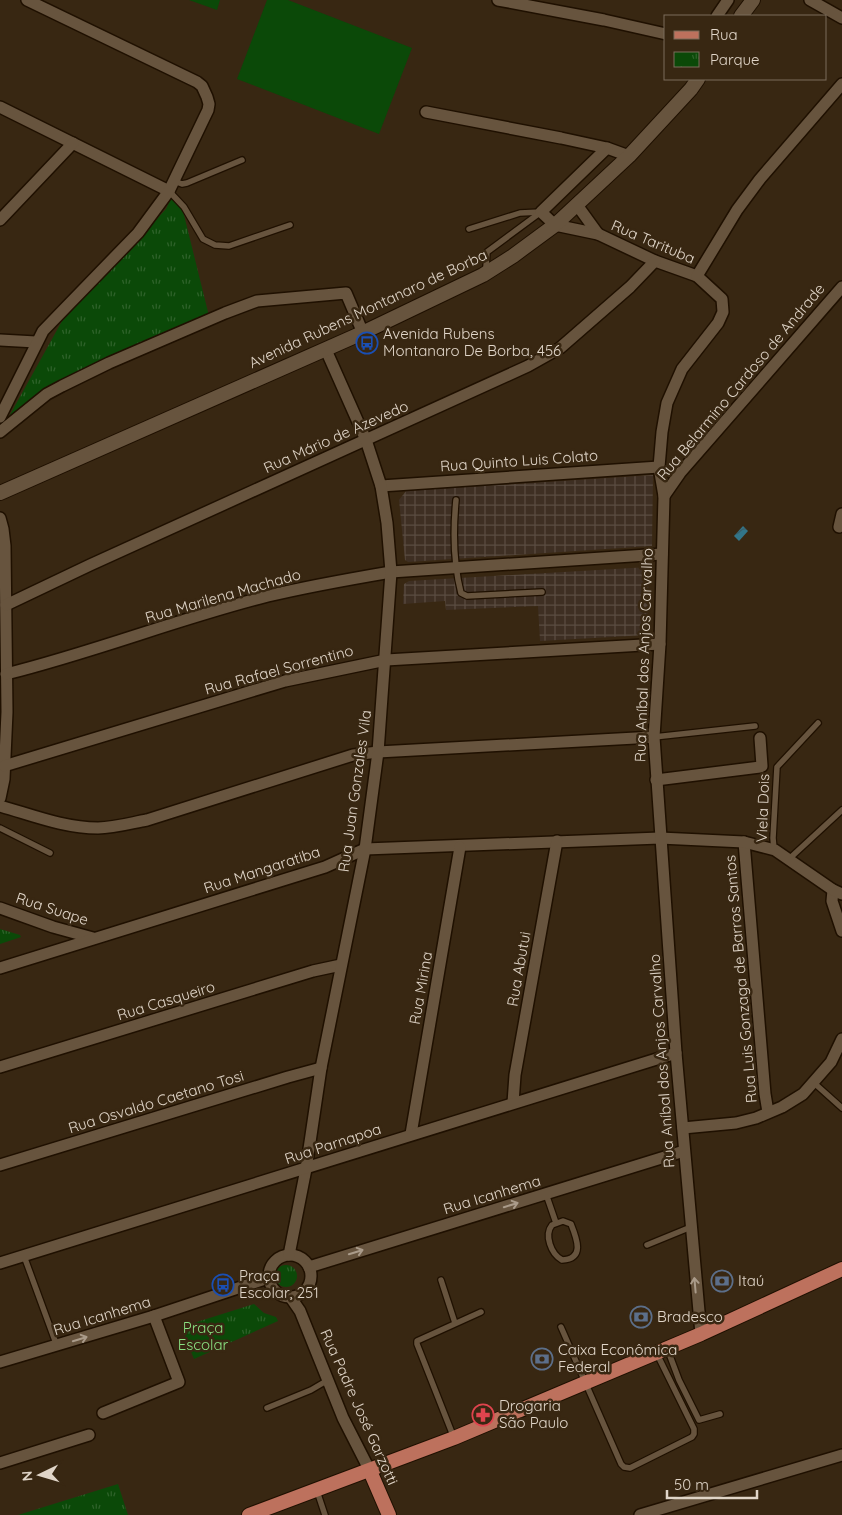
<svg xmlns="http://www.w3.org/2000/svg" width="842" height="1515" viewBox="0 0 842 1515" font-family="Quicksand,sans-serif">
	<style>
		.industrial { fill: url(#industrial-grid) }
		.park { fill: url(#park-tufts) }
		.pitch { fill: #0b4908 }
		.water { fill: url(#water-waves) }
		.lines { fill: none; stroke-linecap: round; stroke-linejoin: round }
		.service-casing { stroke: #1f1000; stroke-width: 8 }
		.minor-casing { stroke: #1f1000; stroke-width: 14 }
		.tertiary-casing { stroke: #1f1000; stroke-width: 16 }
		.primary-casing { stroke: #1f1000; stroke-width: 16 }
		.service { stroke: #67543e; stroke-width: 5.5 }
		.minor { stroke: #67543e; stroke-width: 11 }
		.tertiary { stroke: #67543e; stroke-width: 14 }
		.primary { stroke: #bd715d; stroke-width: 14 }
		.oneway { stroke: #aa9b8a }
		.labels { text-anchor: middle; stroke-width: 5; stroke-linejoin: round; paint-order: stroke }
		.street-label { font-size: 15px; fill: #e0d5c8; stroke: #382712 }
		.poi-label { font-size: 15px; fill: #e0d5c8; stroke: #382712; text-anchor: start }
		.park-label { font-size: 15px; fill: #8ae182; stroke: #382712 }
	</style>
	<defs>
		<pattern id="industrial-grid" width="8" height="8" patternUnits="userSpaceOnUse" patternTransform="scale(1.25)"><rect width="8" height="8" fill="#3e2f23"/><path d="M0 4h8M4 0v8" fill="none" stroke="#5a4c41"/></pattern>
		<pattern id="park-tufts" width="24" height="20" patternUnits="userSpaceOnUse" patternTransform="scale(1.25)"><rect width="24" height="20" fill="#0b4908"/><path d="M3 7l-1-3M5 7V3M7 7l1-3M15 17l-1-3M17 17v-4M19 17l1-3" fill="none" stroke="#2e622a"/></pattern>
		<pattern id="water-waves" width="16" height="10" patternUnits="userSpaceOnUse" patternTransform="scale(1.25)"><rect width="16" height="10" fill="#327589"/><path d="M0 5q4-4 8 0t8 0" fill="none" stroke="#3a5d66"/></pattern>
	</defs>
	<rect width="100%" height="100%" fill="#382712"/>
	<g class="industrial">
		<path d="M653,475L652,546L408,562L405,560L399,500L406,491Z"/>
		<path d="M649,567L647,635L540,641L538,606L446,610L445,601L403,604L404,584L409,581Z"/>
	</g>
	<g class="park">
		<path d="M172,196L183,211L209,316L51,385L6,422L62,321L166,209Z"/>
		<path d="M0,929L20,935L21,937L0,944Z"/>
		<circle cx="286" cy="1276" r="11"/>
		<path d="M254,1304L264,1313L276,1317L278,1321L194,1359L181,1327Z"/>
		<path d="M118,1484L128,1515H18Z"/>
	</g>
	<g class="pitch">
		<path d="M189,0H220L217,10Z"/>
		<path d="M267,0H288L412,48L379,134L237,79Z"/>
	</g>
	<path class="water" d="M743,526L748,531L739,541L734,536Z"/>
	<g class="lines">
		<g class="service-casing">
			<g id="service">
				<path d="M174,181L182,184L187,183L242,160"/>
				<path d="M169,191L184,207L203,239L215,245L229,246L290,225"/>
				<path d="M469,229L520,213L541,212"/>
				<path d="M489,271L486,267L487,252L541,212"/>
				<path d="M456,500C453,531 453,562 461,593L467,596L542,592"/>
				<path d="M654,737L755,726"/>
				<path d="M0,828L50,853"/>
				<path d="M774,849L773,838L777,767L818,723"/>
				<path d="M789,859L842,810"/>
				<path d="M813,1082L842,1108"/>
				<path d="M546,1194L556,1223"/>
				<path d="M563,1221L571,1224C577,1239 585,1259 562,1260C551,1254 544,1235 552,1225Z"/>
				<path d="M647,1245L691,1227"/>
				<path d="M24,1256L57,1346"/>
				<path d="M441,1280L455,1323"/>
				<path d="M561,1327L621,1464L624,1467L630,1468L692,1437L694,1434V1429L656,1352"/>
				<path d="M667,1348L679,1380L699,1420L720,1414"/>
				<path d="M267,1408L311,1390L328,1380"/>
				<path d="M454,1438L417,1344V1341L481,1312"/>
				<path d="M317,1491L325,1515"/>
			</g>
		</g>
		<g class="minor-casing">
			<g id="minor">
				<path d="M498,0L604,20L666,34"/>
				<path d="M810,0L842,18"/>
				<path d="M717,16L728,0"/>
				<path d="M0,107L169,191"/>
				<path d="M426,112L561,138L607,148L629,156"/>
				<path d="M607,148L541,212L555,225L598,234L655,261L697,276"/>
				<path d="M577,205L598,234"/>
				<path d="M0,220L73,143"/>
				<path d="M0,340L36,342"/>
				<path d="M0,417L43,331L138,233L169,191L208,110L209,104L207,97L202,86L197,82L27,0"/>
				<path d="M0,432L47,394L62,386L109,363L225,313L257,301L346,293L363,333"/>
				<path d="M381,486L659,467"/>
				<path d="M664,496L680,473L842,287"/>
				<path d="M0,518L3,529L5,546L7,712L4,779L0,798"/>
				<path d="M839,527L842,514"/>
				<path d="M6,605L90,565L528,366L560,348L630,287L655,261"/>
				<path d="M6,674C95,652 180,618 268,596C309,586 350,579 391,572L662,554"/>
				<path d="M4,766L285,681L386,660L660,644"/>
				<path d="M656,780L760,767L762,766L760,738"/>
				<path d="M0,806C32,815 64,828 98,828C114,828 131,823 147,820L353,755L378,752L654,737"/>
				<path d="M744,842L765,1094L768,1112"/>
				<path d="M833,890L832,901L842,931"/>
				<path d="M0,908L53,927L93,938"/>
				<path d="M0,968L325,867L365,849L660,838L744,842L775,850L833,890L842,894"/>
				<path d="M0,1067L313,971L341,965"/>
				<path d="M513,1103L515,1075L557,841"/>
				<path d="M683,1128L736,1123L756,1118L782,1107L803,1094L831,1062L842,1039"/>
				<path d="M411,1134L460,847"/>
				<path d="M0,1165L288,1077L321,1068"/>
				<circle cx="290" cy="1276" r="21"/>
				<path d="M289,1255L306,1169L321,1068L365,849L378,752L391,572L387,523L381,486L366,440L326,350"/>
				<path d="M0,1263L676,1053"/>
				<path d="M309,1267L684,1151"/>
				<path d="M291,1298L300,1311L343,1418L370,1471"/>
				<path d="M701,1334L676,1053L654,737L660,644L664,496L659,467L662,432L667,403L682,369L718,323L723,312L722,299L697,276L737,210L760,179L842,84"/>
				<path d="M0,1362L154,1316L268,1278"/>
				<path d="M103,1413L179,1382L154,1316"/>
				<path d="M0,1463L89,1435"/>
				<path d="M640,1515L842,1455"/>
			</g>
		</g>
		<g class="tertiary-casing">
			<g id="tertiary">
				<path d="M741,16L753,0"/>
				<path d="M0,493L360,334L483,275L513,256L555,225L629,156L691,89L698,79"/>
			</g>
		</g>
		<g class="primary-casing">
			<g id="primary">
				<path d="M370,1471L389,1515"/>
				<path d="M249,1515L454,1438L701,1334L842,1269"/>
			</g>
		</g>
		<use href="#service" class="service"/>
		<use href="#minor" class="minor"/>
		<use href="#tertiary" class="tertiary"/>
		<use href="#primary" class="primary"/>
	</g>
	<defs><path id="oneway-shaft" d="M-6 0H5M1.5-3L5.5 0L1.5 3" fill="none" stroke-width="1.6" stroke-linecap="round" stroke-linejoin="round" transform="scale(1.25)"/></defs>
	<g class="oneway">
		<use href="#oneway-shaft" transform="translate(511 1205) rotate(-17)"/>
		<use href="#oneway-shaft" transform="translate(356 1252) rotate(-17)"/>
		<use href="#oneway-shaft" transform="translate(695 1285) rotate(-95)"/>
		<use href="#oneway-shaft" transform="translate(80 1339) rotate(-17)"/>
	</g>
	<defs>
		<g id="bus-ring" transform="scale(1.125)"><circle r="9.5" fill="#382712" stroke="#1a4fb4" stroke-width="1.5"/><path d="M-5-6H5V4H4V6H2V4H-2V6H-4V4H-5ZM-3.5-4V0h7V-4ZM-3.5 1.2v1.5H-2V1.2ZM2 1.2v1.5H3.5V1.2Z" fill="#1a4fb4"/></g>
		<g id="bank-ring" transform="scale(1.125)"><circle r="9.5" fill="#382712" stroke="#5c6f8a" stroke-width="1.5"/><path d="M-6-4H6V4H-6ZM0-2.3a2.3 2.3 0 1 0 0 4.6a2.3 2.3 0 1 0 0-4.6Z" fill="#5c6f8a"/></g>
		<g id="pharmacy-ring" transform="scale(1.125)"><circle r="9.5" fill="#382712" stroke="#e0444e" stroke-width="1.5"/><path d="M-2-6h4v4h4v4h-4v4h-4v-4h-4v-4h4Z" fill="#e0444e"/></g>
	</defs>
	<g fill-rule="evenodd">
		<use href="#bus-ring" x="367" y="343"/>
		<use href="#bank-ring" x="722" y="1281"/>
		<use href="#bus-ring" x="223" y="1285"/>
		<use href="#bank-ring" x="641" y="1317"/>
		<use href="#bank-ring" x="542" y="1359"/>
		<use href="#pharmacy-ring" x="483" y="1415"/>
	</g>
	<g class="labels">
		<g class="street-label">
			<text transform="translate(653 242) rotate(23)" y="5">Rua Tarituba</text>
			<text transform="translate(368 309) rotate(-25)" y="5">Avenida Rubens Montanaro de Borba</text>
			<text transform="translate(741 382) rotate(-50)" y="5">Rua Belarmino Cardoso de Andrade</text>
			<text transform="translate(336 437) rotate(-24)" y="5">Rua Mário de Azevedo</text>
			<text transform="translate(519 461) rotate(-4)" y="5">Rua Quinto Luis Colato</text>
			<text transform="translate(223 596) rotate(-16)" y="5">Rua Marilena Machado</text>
			<text transform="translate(644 655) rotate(-88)" y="5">Rua Aníbal dos Anjos Carvalho</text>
			<text transform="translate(279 670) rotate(-15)" y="5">Rua Rafael Sorrentino</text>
			<text transform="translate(355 791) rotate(-82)" y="5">Rua Juan Gonzales Vila</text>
			<text transform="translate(763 808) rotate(-88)" y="5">Viela Dois</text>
			<text transform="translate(262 870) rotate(-18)" y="5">Rua Mangaratiba</text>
			<text transform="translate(52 909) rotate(18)" y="5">Rua Suape</text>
			<text transform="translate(519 969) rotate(-80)" y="5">Rua Abutui</text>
			<text transform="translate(741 979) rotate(-95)" y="5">Rua Luis Gonzaga de Barros Santos</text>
			<text transform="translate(421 988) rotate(-80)" y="5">Rua Mirina</text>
			<text transform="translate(166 1001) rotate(-17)" y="5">Rua Casqueiro</text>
			<text transform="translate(662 1061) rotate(-94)" y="5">Rua Aníbal dos Anjos Carvalho</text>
			<text transform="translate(156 1102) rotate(-17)" y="5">Rua Osvaldo Caetano Tosi</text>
			<text transform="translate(333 1144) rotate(-18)" y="5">Rua Parnapoa</text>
			<text transform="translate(492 1195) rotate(-17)" y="5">Rua Icanhema</text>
			<text transform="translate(102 1316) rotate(-17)" y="5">Rua Icanhema</text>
			<text transform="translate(359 1407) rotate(66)" y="5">Rua Padre José Garzotti</text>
		</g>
		<g class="poi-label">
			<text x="383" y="339">Avenida Rubens<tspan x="383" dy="17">Montanaro De Borba, 456</tspan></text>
			<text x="239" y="1281">Praça<tspan x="239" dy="17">Escolar, 251</tspan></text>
			<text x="738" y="1286">Itaú</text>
			<text x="657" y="1322">Bradesco</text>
			<text x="558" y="1355">Caixa Econômica<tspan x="558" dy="17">Federal</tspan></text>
			<text x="499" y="1411">Drogaria<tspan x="499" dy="17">São Paulo</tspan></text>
		</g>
		<g class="park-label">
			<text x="203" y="1333">Praça<tspan x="203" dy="17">Escolar</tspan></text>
		</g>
	</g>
	<rect x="664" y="15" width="162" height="65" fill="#382712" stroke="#7b6d5b"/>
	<rect x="674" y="31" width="25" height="8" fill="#bd715d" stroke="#7b6d5b"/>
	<text x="710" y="40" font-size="15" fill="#e0d5c8">Rua</text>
	<rect x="674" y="52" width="25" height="15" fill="url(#park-tufts)" stroke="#7b6d5b"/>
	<text x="710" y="65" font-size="15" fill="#e0d5c8">Parque</text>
	<g transform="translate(40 1475) rotate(265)" stroke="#382712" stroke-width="4" paint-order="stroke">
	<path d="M0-4L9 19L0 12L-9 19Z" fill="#e0d5c8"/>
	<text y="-8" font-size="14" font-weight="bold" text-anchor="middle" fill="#e0d5c8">N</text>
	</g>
	<path d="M667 1490v8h90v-8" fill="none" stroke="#e0d5c8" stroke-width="2.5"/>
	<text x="674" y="1490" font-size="15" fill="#e0d5c8" stroke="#382712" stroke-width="4" paint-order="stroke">50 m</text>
</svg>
